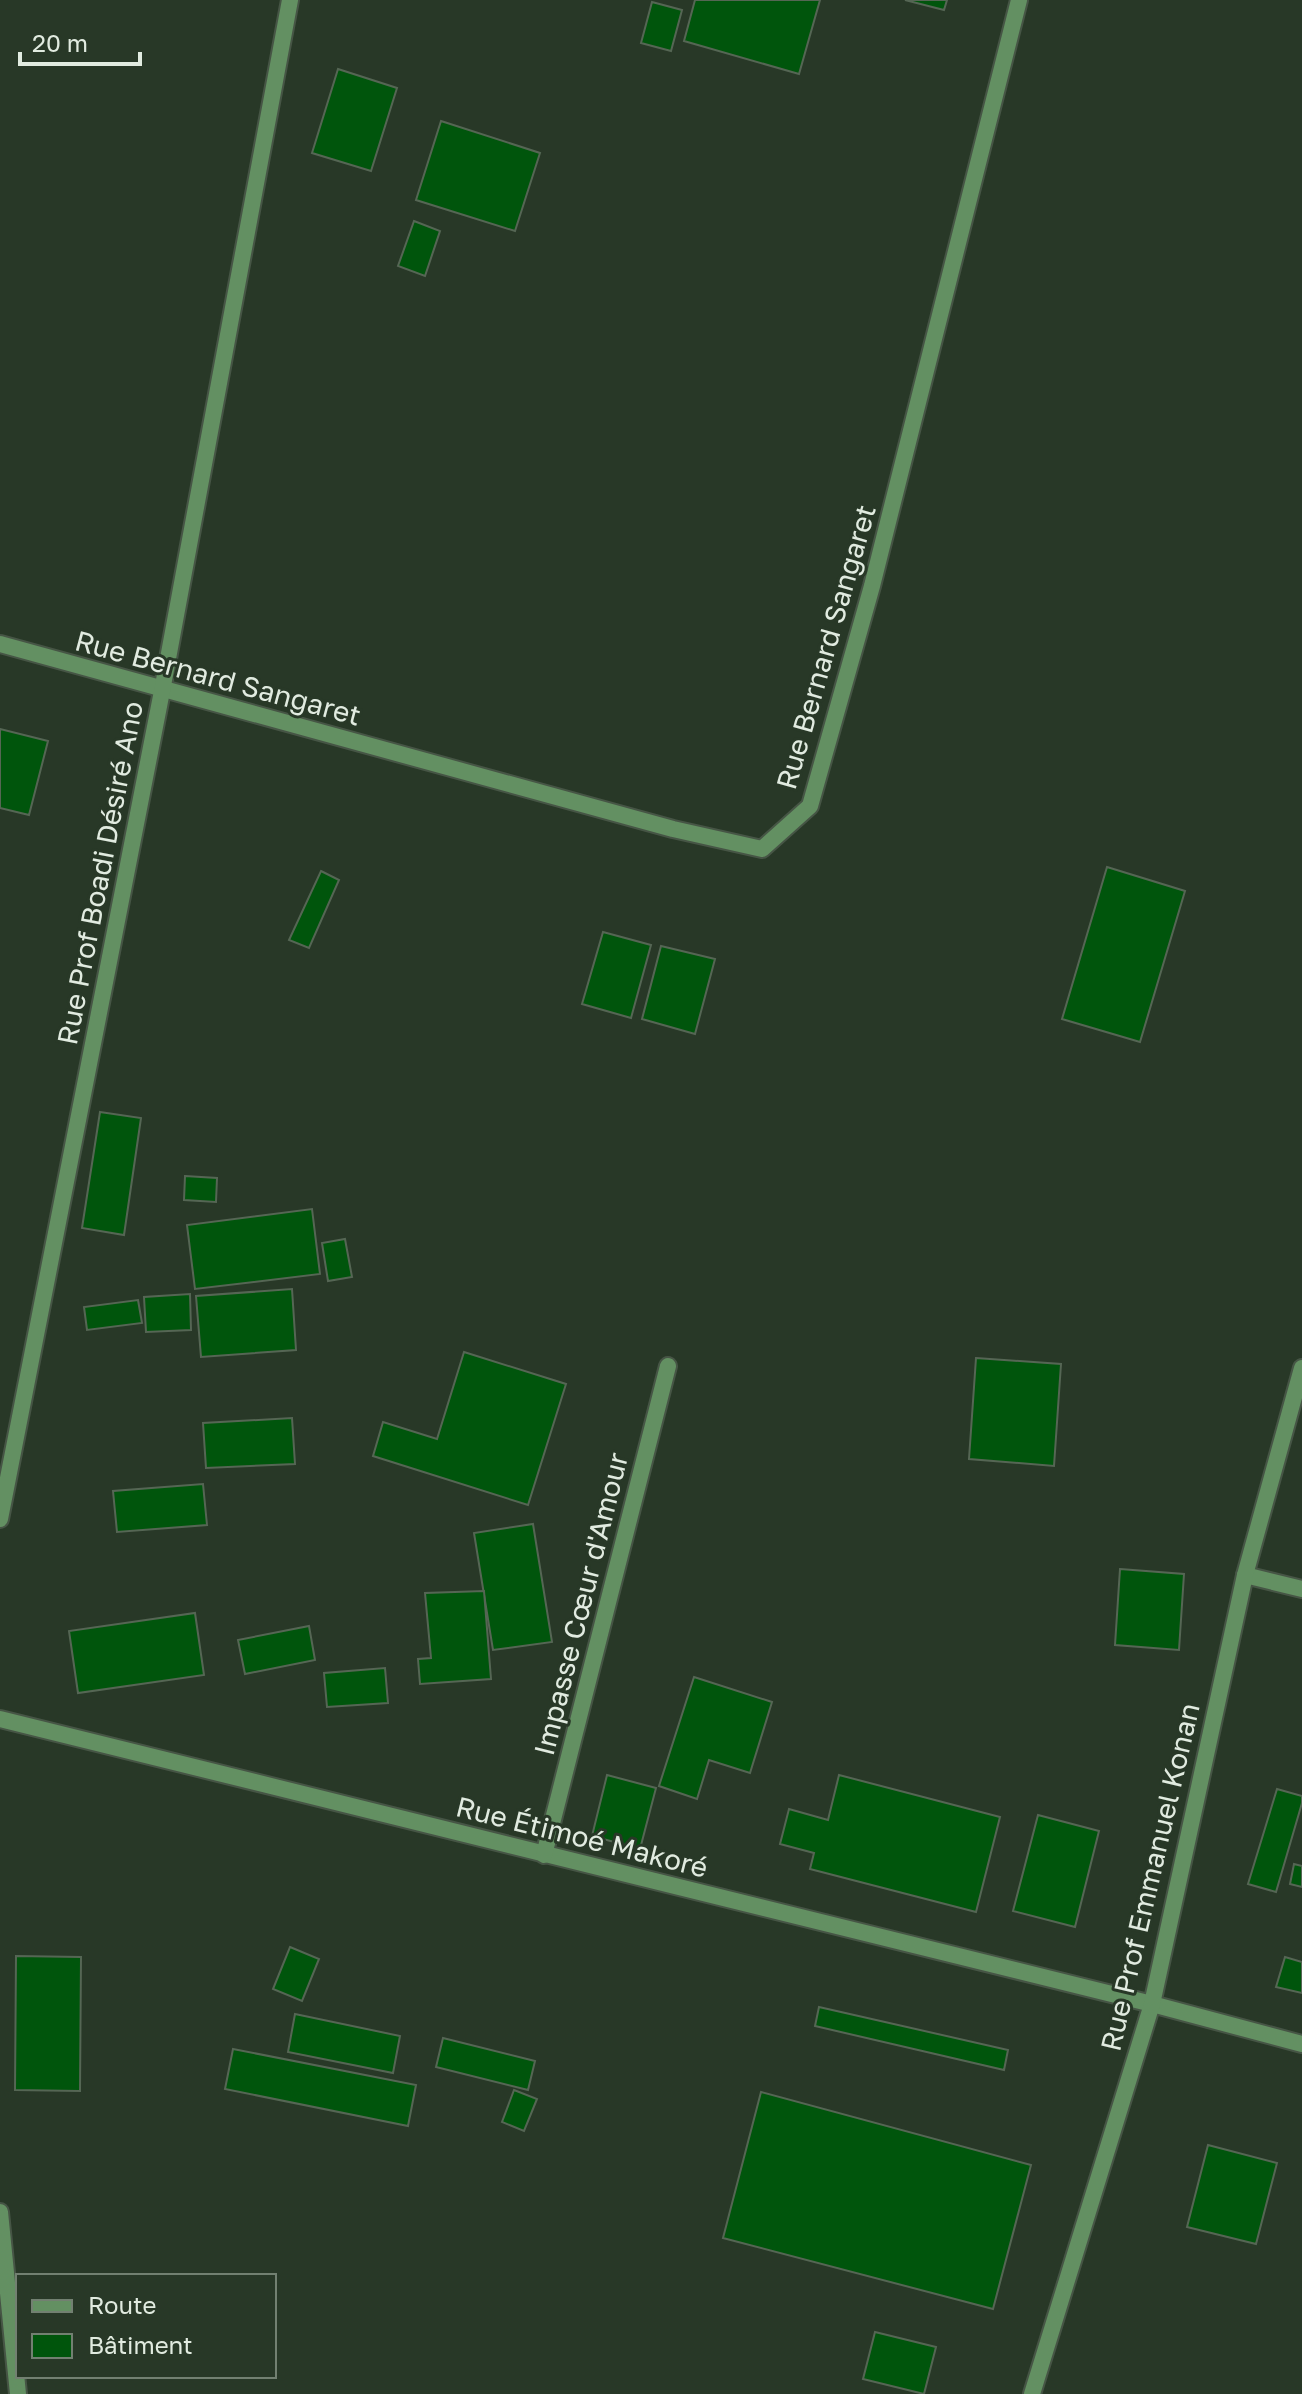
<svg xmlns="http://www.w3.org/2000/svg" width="1302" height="2394" viewBox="0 0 1302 2394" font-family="'Golos Text',sans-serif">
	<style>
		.building { fill: #00550c; stroke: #556654; stroke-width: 2 }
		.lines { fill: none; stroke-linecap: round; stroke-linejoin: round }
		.street-casing { stroke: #465545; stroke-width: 20 }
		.street { stroke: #639062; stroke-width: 16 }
		.labels { text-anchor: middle; stroke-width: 6; stroke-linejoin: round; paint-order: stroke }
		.street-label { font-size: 28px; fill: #e1ebe0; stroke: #283827 }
	</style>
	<rect width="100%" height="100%" fill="#283827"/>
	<g class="building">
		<path d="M695,0H820L799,74L684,41Z"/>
		<path d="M905,0H947L944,10Z"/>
		<path d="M652,2L682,10L671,51L641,43Z"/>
		<path d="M338,69L397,88L371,171L312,153Z"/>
		<path d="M441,121L540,153L515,231L416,200Z"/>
		<path d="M414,221L440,231L425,276L398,266Z"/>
		<path d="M0,729L48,741L29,815L0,808Z"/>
		<path d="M1107,867L1185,891L1140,1042L1062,1019Z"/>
		<path d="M321,871L339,880L309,948L289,940Z"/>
		<path d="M603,932L651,945L631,1018L582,1004Z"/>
		<path d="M661,946L715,959L695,1034L642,1019Z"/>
		<path d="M100,1112L141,1118L124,1235L82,1228Z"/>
		<path d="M185,1176L217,1178L216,1202L184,1200Z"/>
		<path d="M312,1209L320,1274L195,1289L187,1225Z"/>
		<path d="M345,1239L352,1277L328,1281L322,1243Z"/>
		<path d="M292,1289L296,1350L201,1357L196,1296Z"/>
		<path d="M190,1294L191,1330L146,1332L144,1297Z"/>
		<path d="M138,1300L142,1323L87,1330L84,1307Z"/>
		<path d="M464,1352L566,1384L528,1505L373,1456L383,1422L437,1439Z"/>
		<path d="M976,1358L1061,1364L1054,1466L969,1459Z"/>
		<path d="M292,1418L295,1464L206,1468L203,1423Z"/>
		<path d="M203,1484L207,1525L117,1532L113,1491Z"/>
		<path d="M533,1524L552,1642L493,1650L474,1533Z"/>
		<path d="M1120,1569L1184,1574L1179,1650L1115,1645Z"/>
		<path d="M484,1591L491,1679L420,1684L418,1659L431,1658L425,1593Z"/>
		<path d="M195,1613L204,1675L78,1693L69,1631Z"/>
		<path d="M309,1626L315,1660L245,1674L238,1640Z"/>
		<path d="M385,1668L388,1703L327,1707L324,1673Z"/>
		<path d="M694,1677L772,1702L750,1773L709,1760L697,1799L659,1786Z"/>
		<path d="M607,1775L656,1788L640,1849L592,1836Z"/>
		<path d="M839,1775L1000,1817L976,1912L810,1869L814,1853L780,1844L789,1809L828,1820Z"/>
		<path d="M1277,1789L1302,1796V1803L1276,1892L1248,1884Z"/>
		<path d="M1038,1815L1099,1831L1075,1927L1013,1911Z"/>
		<path d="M1294,1864L1302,1866V1887L1290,1884Z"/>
		<path d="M290,1947L319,1959L302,2001L273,1989Z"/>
		<path d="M16,1956L81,1957L80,2091L15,2090Z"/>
		<path d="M1285,1957L1302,1962V1993L1276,1987Z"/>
		<path d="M819,2007L1008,2050L1004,2070L815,2026Z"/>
		<path d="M295,2014L400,2036L393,2073L288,2052Z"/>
		<path d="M443,2038L535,2061L528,2090L436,2067Z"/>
		<path d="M233,2049L416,2085L408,2126L225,2089Z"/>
		<path d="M514,2090L537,2099L524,2131L502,2122Z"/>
		<path d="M761,2092L1031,2165L993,2309L723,2238Z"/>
		<path d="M1208,2145L1277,2163L1256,2244L1187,2227Z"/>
		<path d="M875,2332L936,2347L924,2394L863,2379Z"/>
	</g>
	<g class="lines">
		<g class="street-casing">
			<g id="street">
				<path d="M0,644L673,829L762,849L810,806L872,586L1019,0"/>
				<path d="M0,1519L162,691L290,0"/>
				<path d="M1245,1575L1302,1589"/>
				<path d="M0,1719L1152,2004L1302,2044"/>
				<path d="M544,1855L668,1366"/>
				<path d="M0,2212L18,2394"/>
				<path d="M1032,2394L1152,2004L1245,1575L1302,1368"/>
			</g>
		</g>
		<use href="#street" class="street"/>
	</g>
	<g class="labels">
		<g class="street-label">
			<text transform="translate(826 647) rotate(-74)" y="10">Rue Bernard Sangaret</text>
			<text transform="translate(218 678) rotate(15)" y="10">Rue Bernard Sangaret</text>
			<text transform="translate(100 873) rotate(-79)" y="10">Rue Prof Boadi Désiré Ano</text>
			<text transform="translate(581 1604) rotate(-76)" y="10">Impasse Cœur d'Amour</text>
			<text transform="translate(582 1837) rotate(14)" y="10">Rue Étimoé Makoré</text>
			<text transform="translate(1150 1877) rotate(-77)" y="10">Rue Prof Emmanuel Konan</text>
		</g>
	</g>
	<rect x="16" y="2274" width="260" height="104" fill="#283827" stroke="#728071" stroke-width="2"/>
	<rect x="32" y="2300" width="40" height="12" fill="#639062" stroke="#728071" stroke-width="2"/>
	<text x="88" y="2314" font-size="24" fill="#e1ebe0">Route</text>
	<rect x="32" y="2334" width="40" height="24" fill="#00550c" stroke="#728071" stroke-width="2"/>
	<text x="88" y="2354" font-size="24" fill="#e1ebe0">Bâtiment</text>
	<path d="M20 52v12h120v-12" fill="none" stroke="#e1ebe0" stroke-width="4"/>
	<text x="32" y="52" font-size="24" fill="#e1ebe0" stroke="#283827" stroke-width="6" paint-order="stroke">20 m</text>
</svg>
